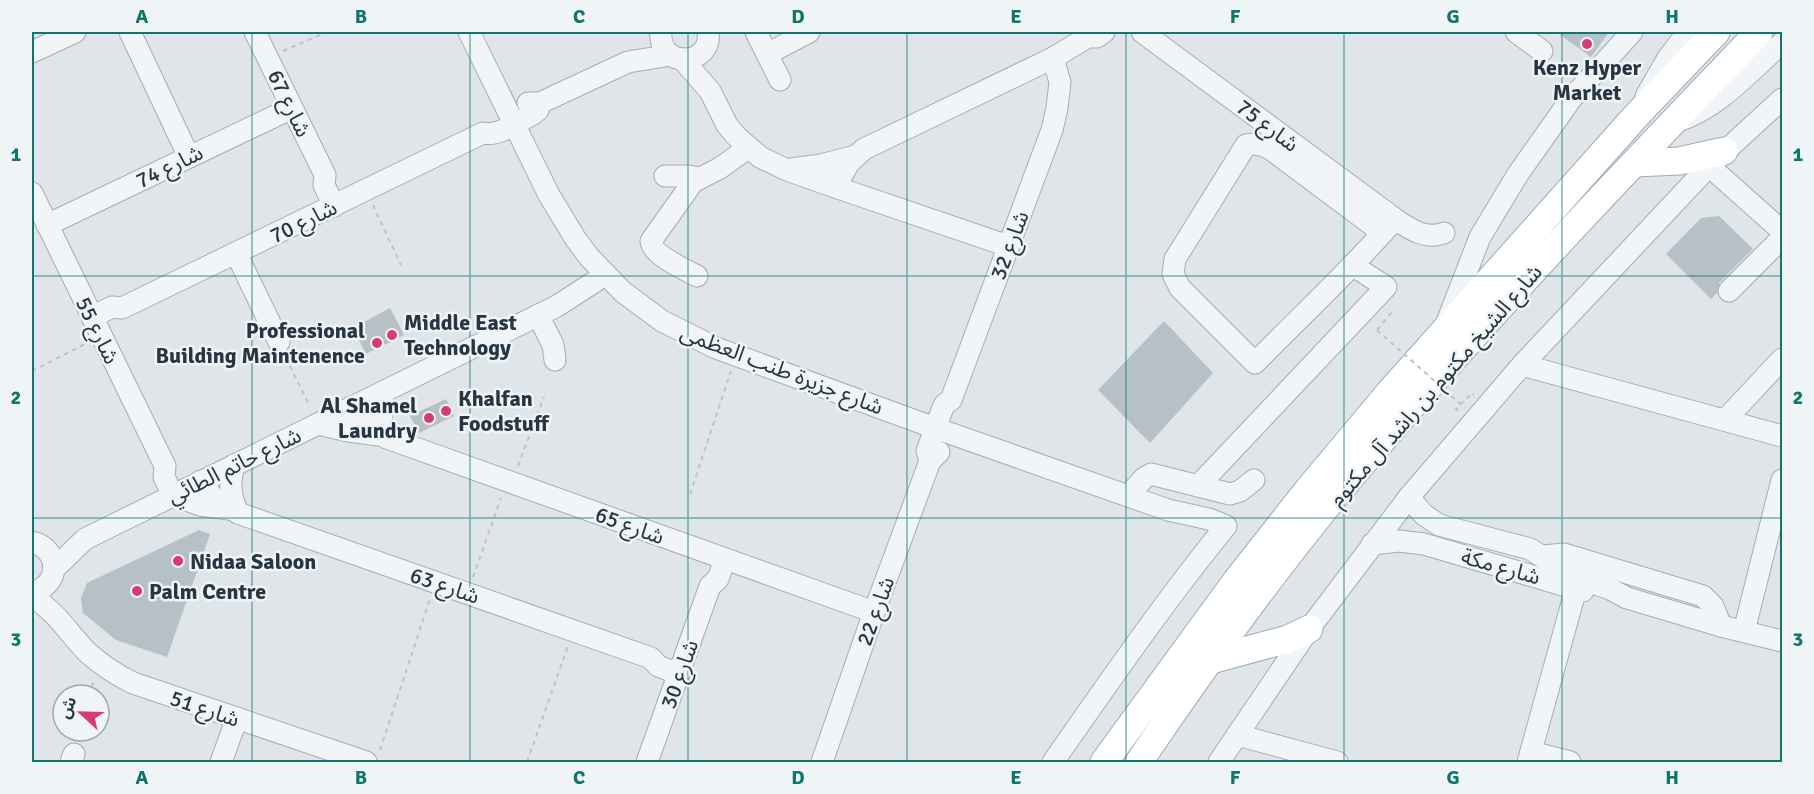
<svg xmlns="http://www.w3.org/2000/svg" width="1814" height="794" viewBox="0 0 1814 794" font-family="Signika,'Noto Sans Arabic',sans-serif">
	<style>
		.building { fill: #b6c0c7 }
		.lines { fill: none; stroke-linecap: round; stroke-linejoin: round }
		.minor-casing { stroke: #a4adb4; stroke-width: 23 }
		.major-casing { stroke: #9dacb6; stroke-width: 29 }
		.path { stroke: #bdc3c8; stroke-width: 2; stroke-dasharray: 4.5 4.5; stroke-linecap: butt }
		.minor { stroke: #f2f5f7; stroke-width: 21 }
		.major { stroke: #fff; stroke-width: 27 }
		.path-bridge { stroke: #bdc3c8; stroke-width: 2; stroke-dasharray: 4.5 4.5; stroke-linecap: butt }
		.grid { fill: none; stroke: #0f766e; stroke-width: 1.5; stroke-opacity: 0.55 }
		.poi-dot { fill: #d83b73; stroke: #eff4f7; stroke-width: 2 }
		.labels { text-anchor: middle; stroke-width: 5; stroke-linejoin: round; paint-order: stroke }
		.poi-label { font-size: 22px; font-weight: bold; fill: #273642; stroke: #eff4f7; text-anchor: start }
		.street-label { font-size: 22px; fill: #273642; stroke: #eff4f7 }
		.neatline { fill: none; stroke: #0f766e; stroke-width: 2 }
		.grid-label { font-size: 20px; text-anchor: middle; font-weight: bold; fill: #0f766e }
	</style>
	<rect width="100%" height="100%" fill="#dfe5e9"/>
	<g class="building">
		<path d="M1556,32H1609L1591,57Z"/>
		<path d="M1719,216L1753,249L1720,282L1717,293L1711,299L1666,254L1701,218Z"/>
		<path d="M390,308L404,335L366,354L353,328Z"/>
		<path d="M1164,321L1213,373L1150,443L1098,390Z"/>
		<path d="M446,399L454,416L419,433L410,416Z"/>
		<path d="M199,530L210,534L167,657L116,640L83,613L81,598L87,583Z"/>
	</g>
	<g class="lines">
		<g class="minor-casing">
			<g id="minor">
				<path d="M130,32L189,157"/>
				<path d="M255,32L325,175L324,185L334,206"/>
				<path d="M469,32L549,195L575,238L589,257L623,292L662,321L716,348L935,428L1168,510L1209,519L1226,526C1164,602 1109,682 1053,762"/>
				<path d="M661,32C658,70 713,66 708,32"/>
				<path d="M756,32L780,80"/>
				<path d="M1142,32L1395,219C1410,229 1425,240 1444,233"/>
				<path d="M1516,32L1542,51"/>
				<path d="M32,52L75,32"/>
				<path d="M767,54L809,32"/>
				<path d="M682,59L710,91L727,125L737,137L760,157L787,170L835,187L1008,246"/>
				<path d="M1646,96L1668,58L1688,32"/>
				<path d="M528,103H540L628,62L671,55"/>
				<path d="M1678,121C1719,108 1751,70 1782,43"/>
				<path d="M1709,166L1782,231"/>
				<path d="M791,169L821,165L855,156"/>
				<path d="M665,176H689L698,178"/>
				<path d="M835,187L849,163L864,149L1053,58L1088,37H1097L1104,32"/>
				<path d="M32,193L165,466L164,477L173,495L200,505L229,509"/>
				<path d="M47,225L292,108"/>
				<path d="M1383,233L1269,148C1261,144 1255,143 1246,145L1175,259L1173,274L1180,288L1255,363C1302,315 1351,270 1395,219"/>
				<path d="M236,253L279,342"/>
				<path d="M697,276C684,269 652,255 651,241L693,182L720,168L748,148"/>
				<path d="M1729,291L1782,238"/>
				<path d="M538,315L553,345L555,360"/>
				<path d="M92,317L112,307L122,308L483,133C499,137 519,121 533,114L538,110L540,103"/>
				<path d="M1447,322L1480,237L1518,174L1571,99L1632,32"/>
				<path d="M1522,365L1782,436"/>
				<path d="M384,391C379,408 380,422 387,438"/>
				<path d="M351,407L363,423L387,438L874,612"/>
				<path d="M1725,420L1782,359"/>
				<path d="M318,424L348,431L379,435"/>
				<path d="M930,461L927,451L942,410L945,404L951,400L1052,130L1057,108L1060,82L1053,58"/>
				<path d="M234,465C229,482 230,496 238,513"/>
				<path d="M201,481L213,497L238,513L651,658L658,666L679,674"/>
				<path d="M1198,486L1386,287L1352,265"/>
				<path d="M1128,496L1144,478L1151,474L1230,494L1240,491L1254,480"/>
				<path d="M1409,497L1423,514L1439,525L1530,549L1573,576L1610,589L1627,598L1721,626L1782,641"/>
				<path d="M32,542C61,549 61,586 32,592"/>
				<path d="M1372,544L1399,541L1424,544L1583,591"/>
				<path d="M1543,556L1564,554L1703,596L1713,606L1721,626"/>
				<path d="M54,569L85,539L557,306L605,275"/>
				<path d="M32,596C57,613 67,631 87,652C101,665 117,675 133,683L366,762"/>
				<path d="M1744,631L1782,480"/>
				<path d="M1237,735L1337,762"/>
				<path d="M1531,752L1570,762"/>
				<path d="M71,762L74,754"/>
				<path d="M221,762L237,718"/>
				<path d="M647,762L710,586L718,579L725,559"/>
				<path d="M822,762L874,612L930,461L939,452"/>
				<path d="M1219,762L1309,629L1409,497L1522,365L1709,166L1782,99"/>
				<path d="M1528,762L1579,578"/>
			</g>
		</g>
		<g class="major-casing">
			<g id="major">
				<path d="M1635,163L1679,161L1724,151"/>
				<path d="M1211,660L1288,639L1309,629"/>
				<path d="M1104,762L1237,580L1307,491L1389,393L1635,117L1716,32"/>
				<path d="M1139,762C1198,674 1263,585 1330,502C1465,339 1613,184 1759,32"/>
			</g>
		</g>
		<g class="path">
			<path d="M283,51L327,32"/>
			<path d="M373,205L401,265"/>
			<path d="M1377,330L1392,312L1389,310"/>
			<path d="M286,358L310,407"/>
			<path d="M32,371L85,344"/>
			<path d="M1458,411L1456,409L1472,393L1474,395"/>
			<path d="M518,466L544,397"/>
			<path d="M690,494L731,371"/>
			<path d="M473,577L501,498"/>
			<path d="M88,695L94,681"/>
			<path d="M380,750L430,599"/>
			<path d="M527,762L568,646"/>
		</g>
		<use href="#minor" class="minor"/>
		<use href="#major" class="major"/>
		<path class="path-bridge" d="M1377,330L1465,408"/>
	</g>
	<path class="grid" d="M252,32V762M470,32V762M688,32V762M907,32V762M1126,32V762M1344,32V762M1562,32V762M32,276H1782M32,518H1782"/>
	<g class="poi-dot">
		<circle cx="1587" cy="44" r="6"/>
		<circle cx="392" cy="335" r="6"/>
		<circle cx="377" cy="343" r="6"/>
		<circle cx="446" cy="411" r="6"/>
		<circle cx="429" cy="418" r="6"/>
		<circle cx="178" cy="561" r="6"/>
		<circle cx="137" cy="591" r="6"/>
	</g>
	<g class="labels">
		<g class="poi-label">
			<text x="1587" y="75" text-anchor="middle">Kenz Hyper<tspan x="1587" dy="25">Market</tspan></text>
			<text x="404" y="330">Middle East<tspan x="404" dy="25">Technology</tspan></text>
			<text x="365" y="338" text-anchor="end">Professional<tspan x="365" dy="25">Building Maintenence</tspan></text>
			<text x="458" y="406">Khalfan<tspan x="458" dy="25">Foodstuff</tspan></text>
			<text x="417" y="413" text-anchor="end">Al Shamel<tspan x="417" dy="25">Laundry</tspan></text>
			<text x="190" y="569">Nidaa Saloon</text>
			<text x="149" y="599">Palm Centre</text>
		</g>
		<g class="street-label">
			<text transform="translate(290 103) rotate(64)" y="8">شارع 67</text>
			<text transform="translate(1268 125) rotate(37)" y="8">شارع 75</text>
			<text transform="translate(169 166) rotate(-26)" y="8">شارع 74</text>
			<text transform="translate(303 221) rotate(-26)" y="8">شارع 70</text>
			<text transform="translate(1009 245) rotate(-69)" y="8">شارع 32</text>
			<text transform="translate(98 330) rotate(64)" y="8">شارع 55</text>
			<text transform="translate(782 369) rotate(21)" y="8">شارع جزيرة طنب العظمى</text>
			<text transform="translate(1435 385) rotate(-49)" y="8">شارع الشيخ مكتوم بن راشد آل مكتوم</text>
			<text transform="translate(234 465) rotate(-26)" y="8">شارع حاتم الطائي</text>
			<text transform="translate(630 525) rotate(20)" y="8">شارع 65</text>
			<text transform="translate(1501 566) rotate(16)" y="8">شارع مكة</text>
			<text transform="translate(445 585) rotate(19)" y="8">شارع 63</text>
			<text transform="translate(875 611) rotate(-70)" y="8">شارع 22</text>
			<text transform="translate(679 674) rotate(-70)" y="8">شارع 30</text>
			<text transform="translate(205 708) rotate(19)" y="8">شارع 51</text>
		</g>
	</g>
	<rect width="1814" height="794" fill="none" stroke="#eff4f7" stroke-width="66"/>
	<g transform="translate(81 713) rotate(292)"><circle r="28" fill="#eff4f7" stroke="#9fa8af" stroke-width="1.5"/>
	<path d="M0-4.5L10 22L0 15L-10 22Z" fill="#d83b73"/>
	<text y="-9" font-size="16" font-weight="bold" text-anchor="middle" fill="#273642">ش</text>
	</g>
	<rect x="33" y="33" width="1748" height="728" class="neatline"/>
	<g class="grid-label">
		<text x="142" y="23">A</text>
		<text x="361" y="23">B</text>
		<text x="579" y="23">C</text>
		<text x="798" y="23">D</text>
		<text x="1016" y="23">E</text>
		<text x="1235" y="23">F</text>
		<text x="1453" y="23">G</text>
		<text x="1672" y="23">H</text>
		<text x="16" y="161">1</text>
		<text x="1798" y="161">1</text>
		<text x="16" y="404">2</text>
		<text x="1798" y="404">2</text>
		<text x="16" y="646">3</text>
		<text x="1798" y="646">3</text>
		<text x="142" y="784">A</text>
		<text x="361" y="784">B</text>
		<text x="579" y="784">C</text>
		<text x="798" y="784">D</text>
		<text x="1016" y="784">E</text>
		<text x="1235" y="784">F</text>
		<text x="1453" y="784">G</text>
		<text x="1672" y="784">H</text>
	</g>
</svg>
